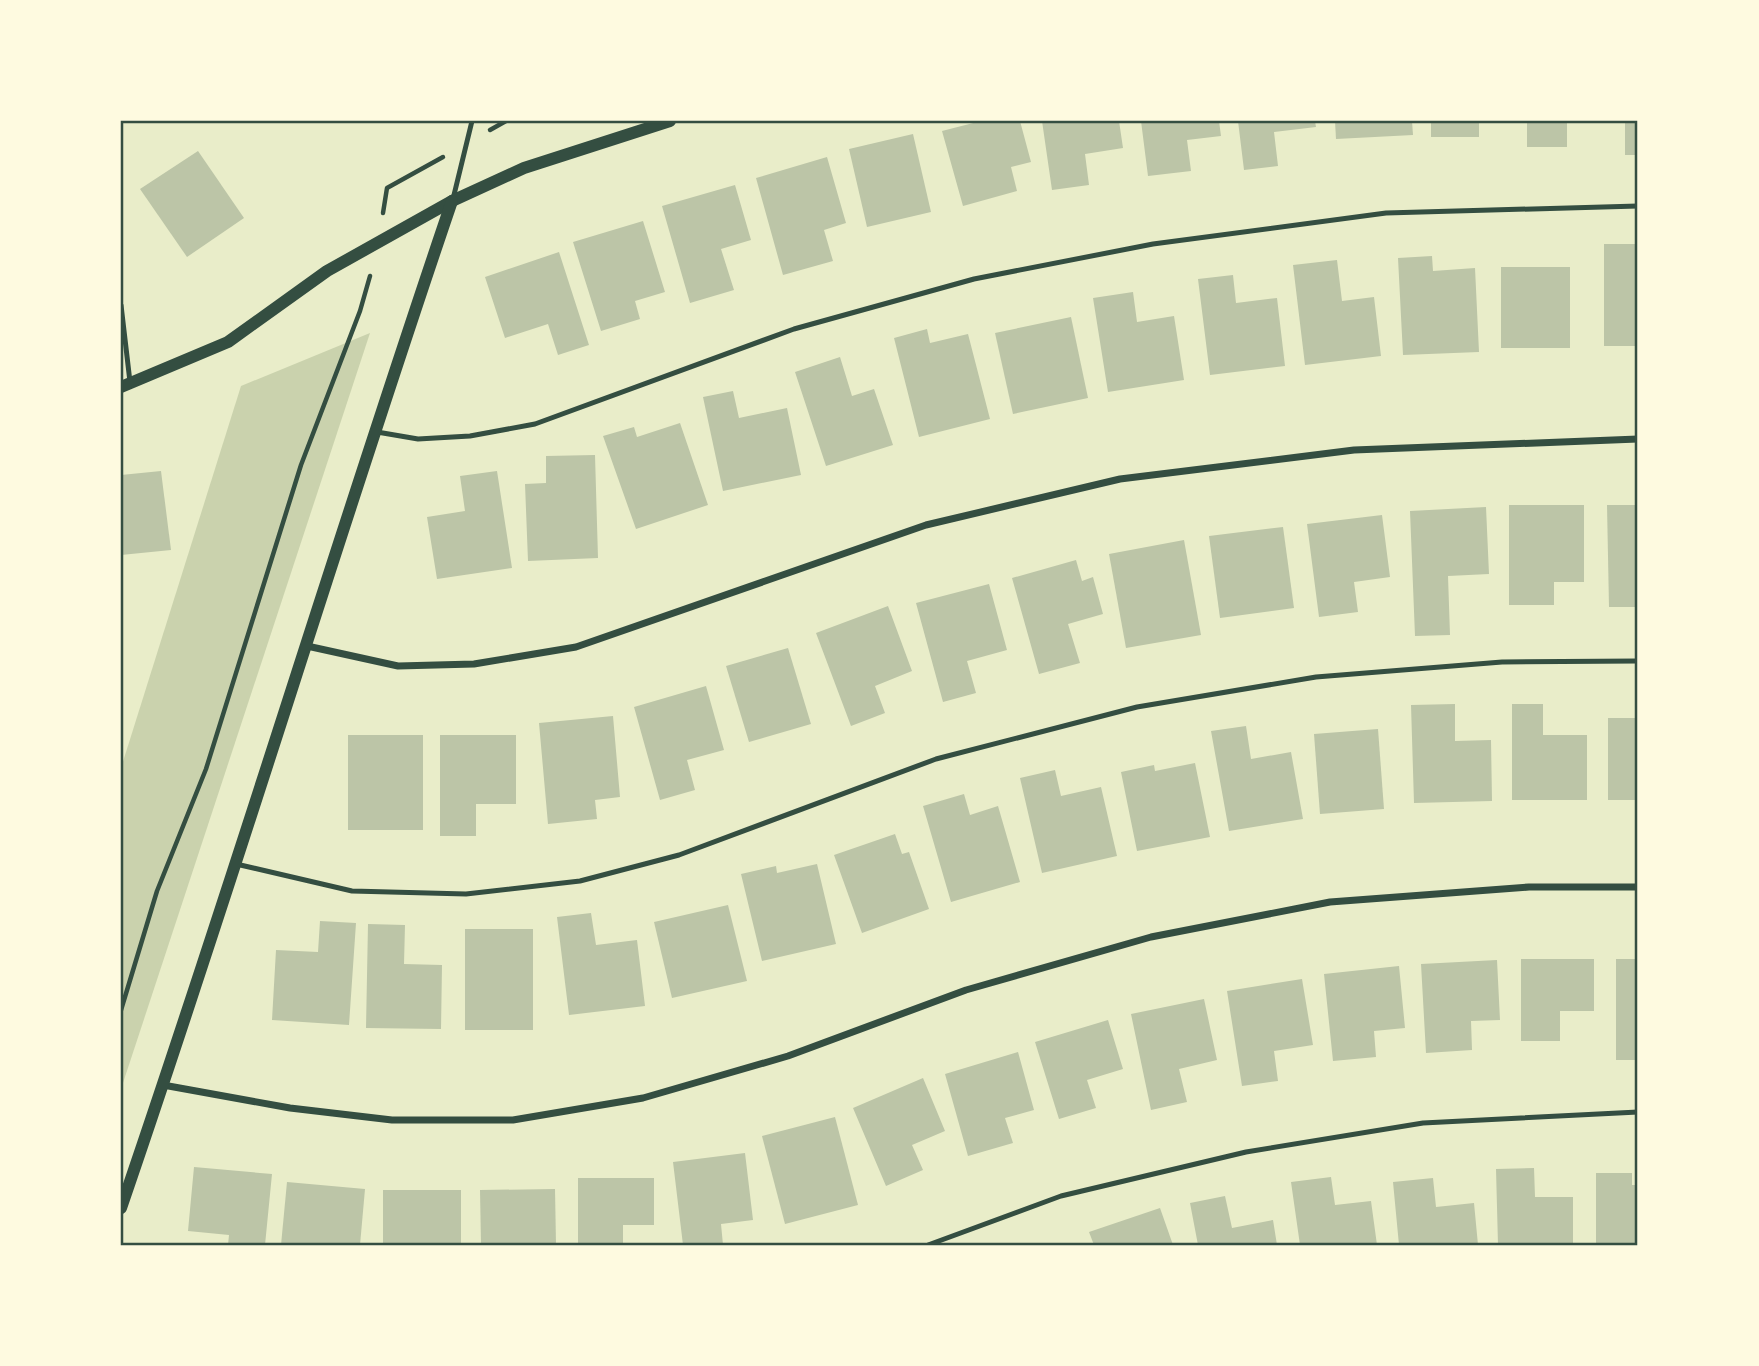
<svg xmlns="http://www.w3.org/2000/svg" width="1759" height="1366" viewBox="0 0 1759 1366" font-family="'Fira Sans Condensed',sans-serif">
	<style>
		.green { fill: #cad2ad }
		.building { fill: #bcc5a7 }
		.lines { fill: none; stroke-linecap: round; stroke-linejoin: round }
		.path { stroke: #344e41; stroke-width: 4.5 }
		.service { stroke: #344e41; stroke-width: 5 }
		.minor { stroke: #344e41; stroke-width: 7 }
		.tertiary { stroke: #344e41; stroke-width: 12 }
		.neatline { fill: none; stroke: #344e41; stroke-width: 2.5 }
	</style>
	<rect width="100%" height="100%" fill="#e9edc9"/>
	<path class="green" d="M370,333L121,1089V768L241,386Z"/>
	<g class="building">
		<path d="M981,121H1020L1031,162L1011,167L1017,191L963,206L942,131Z"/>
		<path d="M1042,121H1119L1123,148L1085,154L1089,185L1052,190Z"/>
		<path d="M1141,121H1219L1221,136L1187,140L1191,171L1148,176Z"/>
		<path d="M1238,121H1315L1316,127L1274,132L1278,166L1244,170Z"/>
		<path d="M1335,121H1412L1413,135L1336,139Z"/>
		<rect x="1431" y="121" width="48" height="16"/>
		<rect x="1527" y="121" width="40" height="26"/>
		<rect x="1625" y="121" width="13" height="34"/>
		<path d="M913,134L931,212L867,227L849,149Z"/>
		<path d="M198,151L244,218L187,257L140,189Z"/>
		<path d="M827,157L846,223L824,230L833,261L783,275L756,178Z"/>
		<path d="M735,185L751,240L721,249L734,290L690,303L662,206Z"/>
		<path d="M643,221L665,292L635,301L640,319L601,331L573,242Z"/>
		<rect x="1604" y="244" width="34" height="102"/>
		<path d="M559,252L589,345L558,355L548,324L505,338L485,277Z"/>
		<path d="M1432,256L1433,271L1475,268L1479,352L1403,355L1398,258Z"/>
		<path d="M1337,260L1342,301L1374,297L1381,356L1305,365L1293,265Z"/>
		<rect x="1501" y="267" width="69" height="81"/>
		<path d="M1233,275L1236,303L1277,298L1285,366L1210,375L1198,279Z"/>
		<path d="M1133,292L1137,322L1174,316L1184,380L1108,392L1093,298Z"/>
		<path d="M1071,317L1088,398L1013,414L995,333Z"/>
		<path d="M927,329L930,343L968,334L990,419L919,437L894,338Z"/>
		<path d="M840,357L852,396L874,389L893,445L826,466L795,372Z"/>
		<path d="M733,391L739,418L787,408L801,475L723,491L703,397Z"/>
		<path d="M680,423L708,505L636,529L603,436L634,427L637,437Z"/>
		<path d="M595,455L598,558L528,561L525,484L546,483V456Z"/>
		<path d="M161,471L171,550L121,555V475Z"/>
		<path d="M497,471L512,568L437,579L427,517L465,511L460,476Z"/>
		<path d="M1509,505H1584V582H1554V605H1509Z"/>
		<path d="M1607,505H1638V607H1609Z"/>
		<path d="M1486,507L1489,574L1448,576L1450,635L1415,636L1410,511Z"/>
		<path d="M1382,515L1390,577L1354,582L1358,612L1319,617L1307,524Z"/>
		<path d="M1283,527L1294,608L1220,618L1209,536Z"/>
		<path d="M1184,540L1201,635L1126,648L1109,554Z"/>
		<path d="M1076,560L1082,581L1093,577L1103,614L1068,624L1080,663L1039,674L1012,578Z"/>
		<path d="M989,584L1007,650L967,661L976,693L943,702L916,603Z"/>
		<path d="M888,606L912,671L875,686L885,713L851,726L816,633Z"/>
		<path d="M788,648L811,724L749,742L726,666Z"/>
		<path d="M706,686L724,750L687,760L695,790L660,800L634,707Z"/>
		<path d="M1455,704V741L1491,740L1492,801L1414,803L1411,705Z"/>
		<path d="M1512,704H1543V735H1587V800H1512Z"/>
		<path d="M613,716L620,797L595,800L597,819L548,824L539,723Z"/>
		<rect x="1608" y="718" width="30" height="82"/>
		<path d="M1246,726L1251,759L1291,752L1303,819L1229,831L1211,731Z"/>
		<path d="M1378,729L1384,809L1320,814L1314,734Z"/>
		<rect x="348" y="735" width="75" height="95"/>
		<path d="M440,735H516V804H476V836H440Z"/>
		<path d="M1195,763L1210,837L1137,851L1121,772L1154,765L1155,771Z"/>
		<path d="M1055,770L1061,796L1101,787L1117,856L1042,873L1020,778Z"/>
		<path d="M964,794L970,815L998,806L1020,882L951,902L923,806Z"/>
		<path d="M895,834L902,854L909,852L929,909L862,933L834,855Z"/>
		<path d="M817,864L836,944L762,961L741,874L776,866L777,873Z"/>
		<path d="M728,905L747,981L672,998L654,922Z"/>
		<path d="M591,913L596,945L637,940L645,1006L569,1015L557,917Z"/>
		<path d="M320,921L356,923L349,1025L272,1020L276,950L318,952Z"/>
		<path d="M368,924L405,925L404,964L442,965L441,1029L366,1028Z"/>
		<rect x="465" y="929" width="68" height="101"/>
		<path d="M1521,959H1594V1011H1560V1041H1521Z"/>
		<rect x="1616" y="959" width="22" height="101"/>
		<path d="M1497,960L1500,1020L1471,1021L1472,1050L1426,1053L1421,964Z"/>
		<path d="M1399,966L1405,1028L1374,1031L1376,1057L1333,1061L1324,974Z"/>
		<path d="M1302,979L1313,1045L1274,1051L1278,1081L1242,1086L1227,991Z"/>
		<path d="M1204,999L1217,1060L1179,1069L1187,1102L1151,1110L1131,1014Z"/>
		<path d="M1108,1020L1123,1069L1087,1080L1096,1108L1059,1119L1035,1042Z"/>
		<path d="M1018,1052L1034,1110L1005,1118L1013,1143L968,1156L945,1074Z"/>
		<path d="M923,1078L945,1131L912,1145L923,1170L886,1186L853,1108Z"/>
		<path d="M835,1117L858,1205L785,1224L762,1136Z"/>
		<path d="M745,1153L753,1220L721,1224L723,1245H683L673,1162Z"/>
		<path d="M194,1167L272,1174L265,1245H228L229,1235L188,1231Z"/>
		<path d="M1534,1168L1535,1197H1573V1245H1498L1496,1169Z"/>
		<path d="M1596,1173H1632V1185H1638V1245H1596Z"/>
		<path d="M1331,1177L1335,1205L1371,1201L1377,1245H1300L1291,1182Z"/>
		<path d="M578,1178H654V1225H623V1245H578Z"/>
		<path d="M1433,1178L1436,1207L1474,1203L1478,1245H1399L1393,1182Z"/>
		<path d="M287,1182L365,1189L360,1245H281Z"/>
		<path d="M555,1189L556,1245H481L480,1190Z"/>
		<rect x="383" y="1190" width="78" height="55"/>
		<path d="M1225,1196L1232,1228L1273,1220L1277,1245H1198L1190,1203Z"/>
		<path d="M1160,1208L1173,1245H1094L1089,1232Z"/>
	</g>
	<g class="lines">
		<g class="path">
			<path d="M490,130L506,121"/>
			<path d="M383,213L387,188L443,157"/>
			<path d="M121,1010L157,891L206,769L301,465L360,311L370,276"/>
		</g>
		<g class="service">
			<path d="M453,199L472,121"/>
			<path d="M121,305L130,382"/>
			<path d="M377,432L418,439L470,436L535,424L794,329L974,279L1153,244L1386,213L1638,206"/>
			<path d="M236,864L352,891L466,894L580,881L679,855L936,759L1137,707L1316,677L1502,662L1638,661"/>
			<path d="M928,1245L1061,1196L1246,1152L1423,1123L1638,1112"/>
		</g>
		<g class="minor">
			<path d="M307,646L398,666L474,664L576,647L926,525L1120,479L1354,450L1638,439"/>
			<path d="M163,1085L290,1108L392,1120H513L643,1098L788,1056L966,990L1151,937L1330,902L1529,887H1638"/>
		</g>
		<g class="tertiary">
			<path d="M121,387L228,342L327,271L452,201L524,168L670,121"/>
			<path d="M121,1208C236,874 338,535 452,201"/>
		</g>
	</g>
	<rect width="1759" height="1366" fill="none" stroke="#fefae0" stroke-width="245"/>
	<rect x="122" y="122" width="1514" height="1122" class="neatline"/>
</svg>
